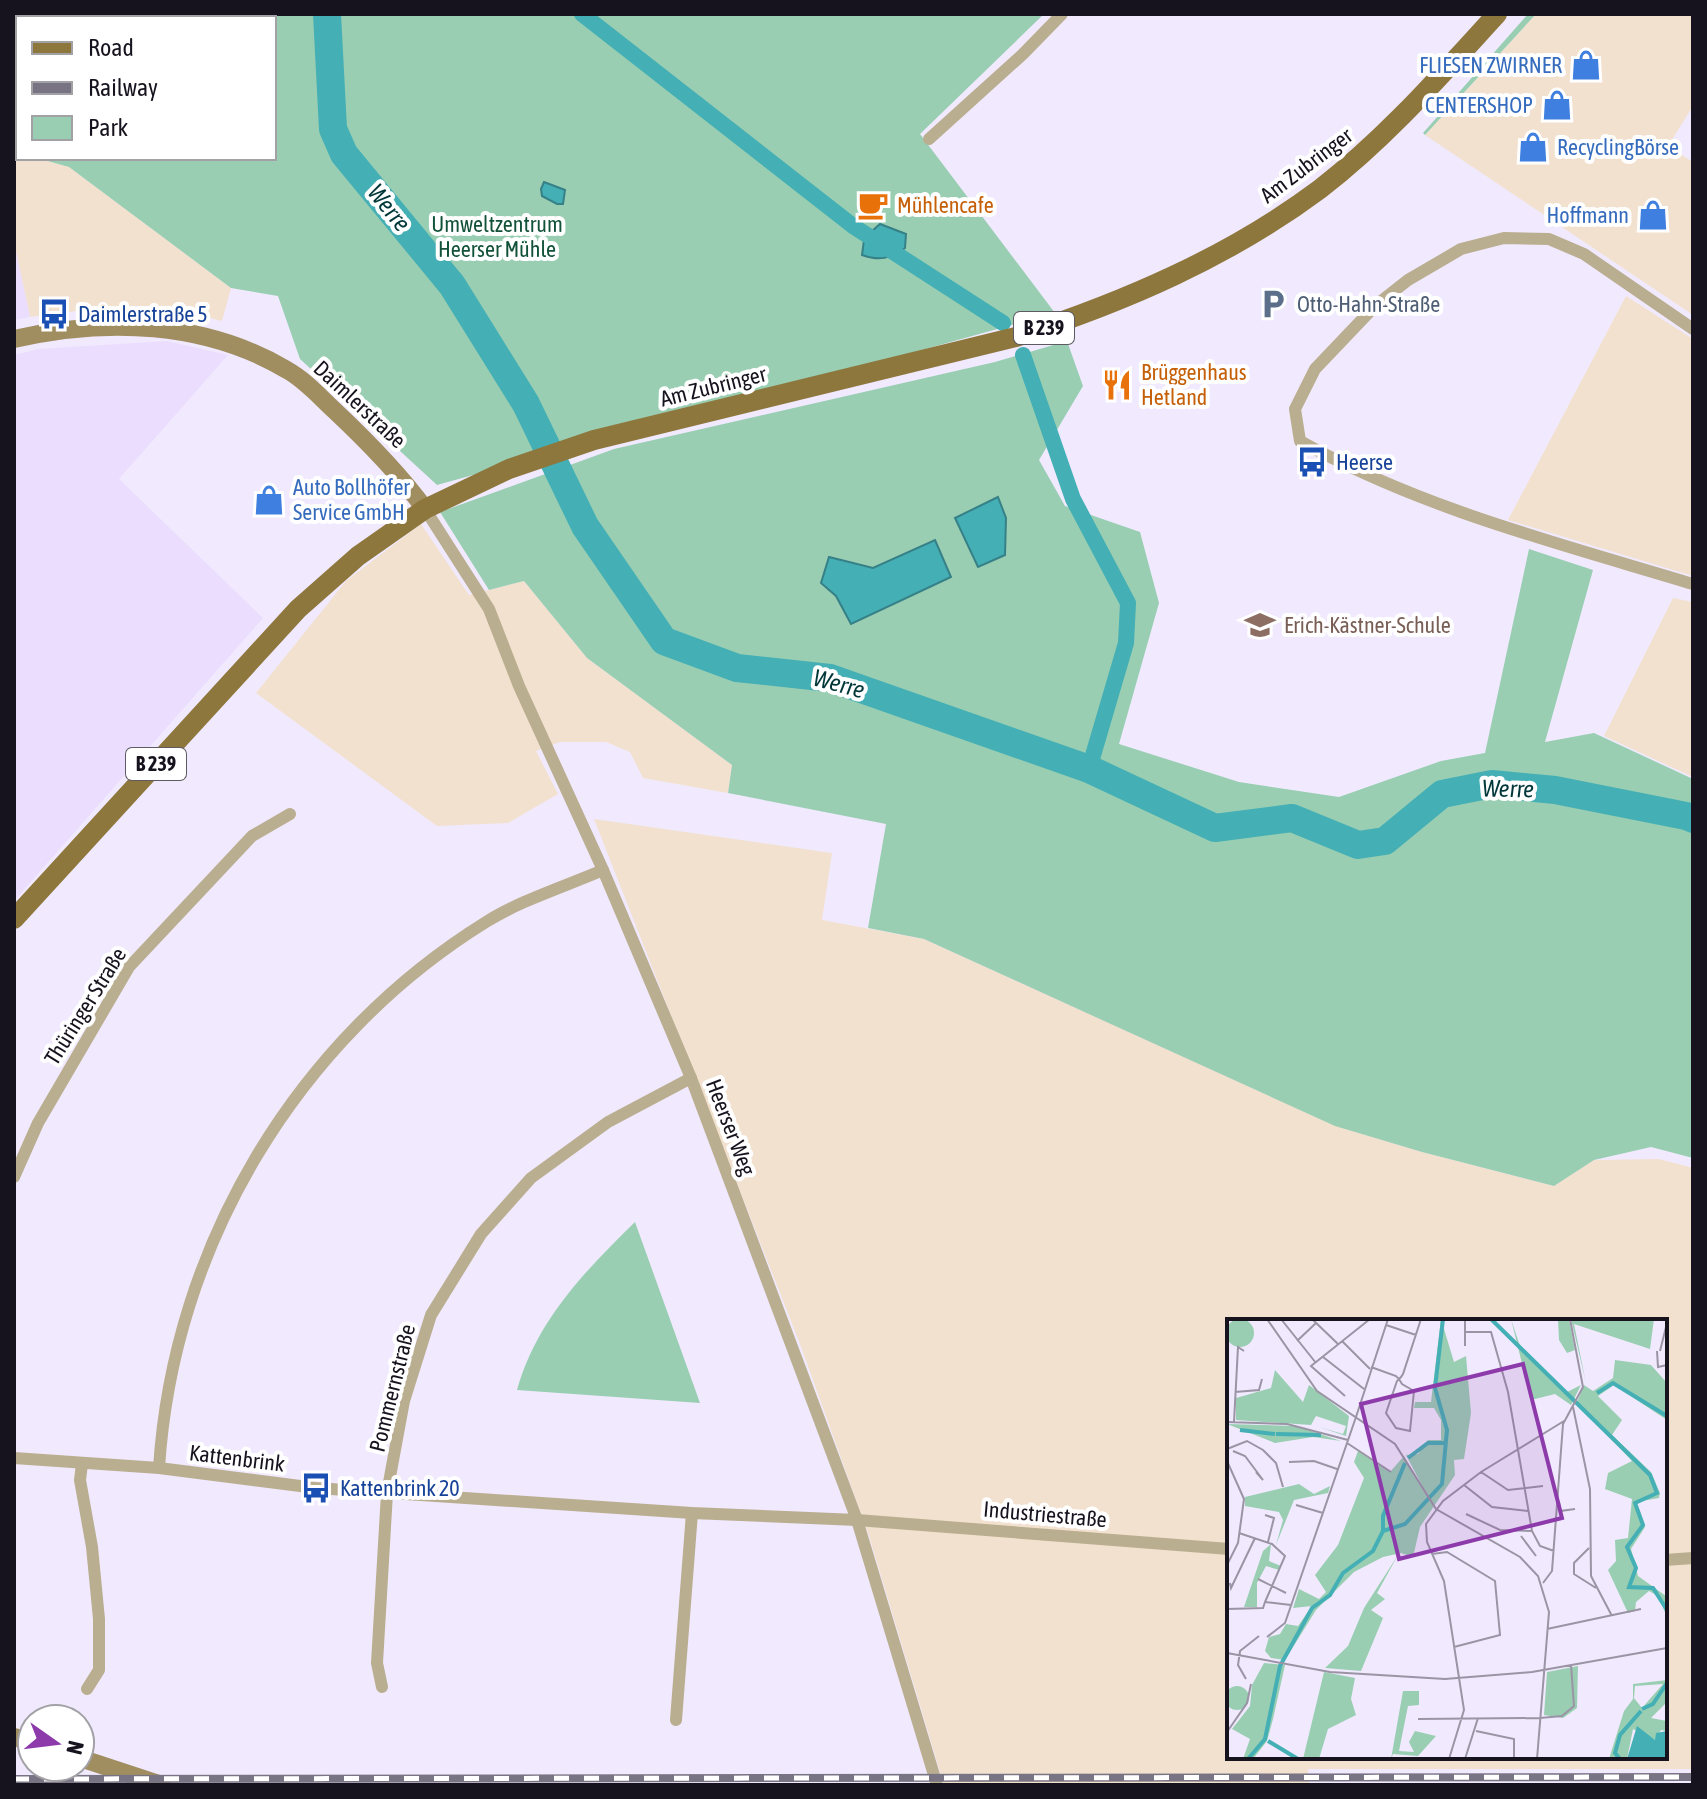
<svg xmlns="http://www.w3.org/2000/svg" width="1707" height="1799" viewBox="0 0 1707 1799" font-family="'Asap Condensed',sans-serif">
	<style>
		.commercial { fill: #f2e1cf; fill-rule: evenodd }
		.built { fill: #eaddfe }
		.green { fill: #99ceb3 }
		.water { fill: #44afb4; stroke: #368087; stroke-width: 2 }
		.lines { fill: none; stroke-linecap: round; stroke-linejoin: round }
		.canal { stroke: #44afb4; stroke-width: 16 }
		.river { stroke: #44afb4; stroke-width: 28 }
		.street { stroke: #baae90; stroke-width: 12 }
		.secondary { stroke: #a08e61; stroke-width: 18 }
		.primary { stroke: #8e773d; stroke-width: 20 }
		.rail-casing { stroke: #797483; stroke-width: 8 }
		.rail { stroke: #fff; stroke-width: 5; stroke-dasharray: 15; stroke-linecap: butt }
		.labels { text-anchor: middle; stroke-width: 8; stroke-linejoin: round; paint-order: stroke }
		.shield { fill: #fff; stroke: #5d5a62; stroke-width: 2 }
		.shield-label { font-size: 20px; font-weight: bold; fill: #17131e }
		.shop-label { font-size: 22px; fill: #366cbe; stroke: #fff; text-anchor: end }
		.street-label { font-size: 22px; fill: #17131e; stroke: #fff }
		.food-label { font-size: 22px; fill: #c56008; stroke: #fff; text-anchor: start }
		.park-label { font-size: 22px; fill: #13523a; stroke: #fff }
		.service-label { font-size: 22px; fill: #4e5e75; stroke: #fff; text-anchor: start }
		.transit-label { font-size: 22px; fill: #164399; stroke: #fff; text-anchor: start }
		.education-label { font-size: 22px; fill: #785e54; stroke: #fff; text-anchor: start }
		.water-label { font-size: 24px; font-style: italic; fill: #023739; stroke: #fff }
		.inset-river { fill: none; stroke: #44afb4; stroke-width: 4 }
		.inset-road { fill: none; stroke: #9a94a4; stroke-width: 2 }
		.view { fill: #8d3bab; fill-opacity: 0.15; stroke: #8d3bab; stroke-width: 4 }
		.inset-edge { fill: none; stroke: #17131e; stroke-width: 4 }
	</style>
	<rect width="100%" height="100%" fill="#f1eafe"/>
	<g class="commercial">
		<path d="M1536,14H1693V106L1668,146L1693,162V315L1425,135Z"/>
		<path d="M14,151L18,152V158H37L69,167L231,288L222,321L160,306H116L30,317L14,243Z"/>
		<path d="M1626,296L1693,339V576L1508,520Z"/>
		<path d="M421,524L469,595L524,581L587,658L732,765L728,793L643,778L630,752L606,742H560L536,751L558,794L508,823L437,826L256,693L346,581Z"/>
		<path d="M1673,598L1693,602V777L1604,736Z"/>
		<path d="M594,819L832,853L822,920L924,939L1336,1126L1422,1152L1554,1186L1594,1160L1659,1159L1693,1168V1769H1308L1309,1785H944L869,1536L800,1344ZM1229,1321H1665V1757H1229Z"/>
	</g>
	<g class="built">
		<path d="M14,243L30,317L14,320Z"/>
		<path d="M167,341L228,355L119,479L263,618L14,901V355L39,349Z"/>
	</g>
	<g class="green">
		<path d="M55,14H1044L920,134L1055,313L437,485L300,359L278,296L231,288L69,167L37,158H274V18H55Z"/>
		<path d="M1528,14H1536L1425,135L1423,133Z"/>
		<path d="M1067,341L1083,386L1039,460L1065,506L1140,532L1159,603L1119,744L1239,782L1339,797L1441,761L1485,753L1529,549L1593,570L1545,742L1594,733L1693,779V1158L1651,1147L1594,1160L1554,1186L1422,1152L1335,1126L924,939L868,928L886,824L728,793L732,765L587,658L524,581L489,590L440,512L614,449L995,362Z"/>
		<path d="M635,1222L700,1403L517,1390C536,1321 585,1271 635,1222Z"/>
	</g>
	<g class="water">
		<path d="M544,182L565,190L563,204H557L542,196L541,189Z"/>
		<path d="M851,219L871,232L880,224L906,234L905,248C890,259 879,261 862,255L864,240L845,227Z"/>
		<path d="M998,497L1006,518L1005,555L978,567L955,518Z"/>
		<path d="M935,540L951,577L851,624L836,596L821,583L829,557L873,568Z"/>
	</g>
	<g class="lines">
		<g class="canal">
			<path d="M582,14L853,226L1003,323"/>
			<path d="M1023,355L1073,499L1128,603L1126,643L1089,769"/>
		</g>
		<path class="river" d="M327,14L333,129L344,154L452,285L526,404L585,526L664,641L737,668L830,678L1089,769L1215,828L1292,818L1358,845L1385,841L1442,794L1492,784L1555,790L1686,816L1693,819"/>
		<g class="street">
			<path d="M929,139L1023,54L1062,14"/>
			<path d="M1693,329L1584,254L1549,239L1504,238L1461,249L1408,280L1375,306L1315,369L1295,409L1300,441C1422,509 1561,544 1693,584"/>
			<path d="M425,509L489,609L519,686L603,870L691,1078L857,1520L937,1785"/>
			<path d="M14,1177L38,1123L129,967L252,836L290,814"/>
			<path d="M14,1458L159,1468L316,1488L692,1513L857,1520L1229,1549"/>
			<path d="M82,1464L80,1480L92,1547L99,1619V1670L87,1689"/>
			<path d="M159,1468C173,1246 297,1039 486,922C519,901 566,886 603,870"/>
			<path d="M1665,1560L1693,1558"/>
			<path d="M382,1687L377,1663L387,1493L404,1401L431,1315L481,1234L531,1178L608,1122L691,1078"/>
			<path d="M676,1720L692,1513"/>
		</g>
		<g class="secondary">
			<path d="M14,339C105,318 205,321 287,370C305,380 319,396 334,410C367,441 398,472 425,509"/>
			<path d="M14,1737L32,1742"/>
			<path d="M80,1758L162,1785"/>
		</g>
		<path class="primary" d="M14,919L298,609L358,556L425,509L509,469L594,440L1016,337C1124,302 1229,257 1320,189C1386,138 1441,75 1497,14"/>
		<g class="rail-casing">
			<path id="rail" d="M14,1779L1693,1777"/>
		</g>
		<use href="#rail" class="rail"/>
	</g>
	<defs>
		<g id="shop-bare" transform="scale(2.4)"><path d="M-5-2.5h2.3a2.7 3.5 0 0 1 5.4 0H5L5.5 6h-11ZM-1.5-2.5h3a1.5 2.3 0 0 0-3 0Z" fill="#3f7fe0" stroke="#fff" stroke-width="2.5" paint-order="stroke"/></g>
		<g id="cafe-bare" transform="scale(2.4)"><path d="M-5.5-4.5H6V0H3Q3 3.5 0 3.5H-2.5Q-5.5 3.5-5.5 0ZM3-3.2v2h1.7v-2ZM-6 4.5H4V6H-6Z" fill="#e8710a" stroke="#fff" stroke-width="2.5" paint-order="stroke"/></g>
		<g id="parking-bare" transform="scale(2.4)"><path d="M-3.5-5.5H1a3.5 3.5 0 0 1 0 7H-1V5.5H-3.5ZM-1-3.4V-.6H.8a1.4 1.4 0 0 0 0-2.8Z" fill="#5c6f8a" stroke="#fff" stroke-width="2.5" paint-order="stroke"/></g>
		<g id="bus-bare" transform="scale(2.4)"><path d="M-5-6H5V4H4V6H2V4H-2V6H-4V4H-5ZM-3.5-4V0h7V-4ZM-3.5 1.2v1.5H-2V1.2ZM2 1.2v1.5H3.5V1.2Z" fill="#1a4fb4" stroke="#fff" stroke-width="2.5" paint-order="stroke"/></g>
		<g id="restaurant-bare" transform="scale(2.4)"><path d="M-5-6h1v4h1v-4h1v4h1v-4h1v5L-1.5 .5V6h-2V.5L-5-1ZM5-6V6H3V1.5H1.5Q1.5-4 5-6Z" fill="#e8710a" stroke="#fff" stroke-width="2.5" paint-order="stroke"/></g>
		<g id="school-bare" transform="scale(2.4)"><path d="M0-5L7-2L0 1L-7-2ZM-4 1L0 2.5L4 1V4Q0 6-4 4Z" fill="#8d6e63" stroke="#fff" stroke-width="2.5" paint-order="stroke"/></g>
	</defs>
	<g fill-rule="evenodd">
		<use href="#shop-bare" x="1586" y="65"/>
		<use href="#shop-bare" x="1557" y="105"/>
		<use href="#shop-bare" x="1533" y="147"/>
		<use href="#cafe-bare" x="873" y="205"/>
		<use href="#shop-bare" x="1653" y="215"/>
		<use href="#parking-bare" x="1273" y="304"/>
		<use href="#bus-bare" x="54" y="314"/>
		<use href="#restaurant-bare" x="1117" y="385"/>
		<use href="#bus-bare" x="1312" y="462"/>
		<use href="#shop-bare" x="269" y="500"/>
		<use href="#school-bare" x="1260" y="625"/>
		<use href="#bus-bare" x="316" y="1488"/>
	</g>
	<g class="labels">
		<g class="shield">
			<rect x="1014" y="312" width="60" height="32" rx="6"/>
			<rect x="126" y="748" width="60" height="32" rx="6"/>
		</g>
		<g class="shield-label">
			<text x="1044" y="335">B 239</text>
			<text x="156" y="771">B 239</text>
		</g>
		<g class="shop-label">
			<text x="1562" y="73">FLIESEN ZWIRNER</text>
			<text x="1533" y="113">CENTERSHOP</text>
			<text x="1557" y="155" text-anchor="start">RecyclingBörse</text>
			<text x="1629" y="223">Hoffmann</text>
			<text x="293" y="495" text-anchor="start">Auto Bollhöfer<tspan x="293" dy="25">Service GmbH</tspan></text>
		</g>
		<g class="street-label">
			<text transform="translate(1306 165) rotate(-37)" y="8">Am Zubringer</text>
			<text transform="translate(713 386) rotate(-14)" y="8">Am Zubringer</text>
			<text transform="translate(360 404) rotate(43)" y="8">Daimlerstraße</text>
			<text transform="translate(85 1006) rotate(-58)" y="8">Thüringer Straße</text>
			<text transform="translate(731 1127) rotate(69)" y="8">Heerser Weg</text>
			<text transform="translate(392 1388) rotate(-76)" y="8">Pommernstraße</text>
			<text transform="translate(237 1458) rotate(7)" y="8">Kattenbrink</text>
			<text transform="translate(1045 1514) rotate(5)" y="8">Industriestraße</text>
		</g>
		<g class="food-label">
			<text x="897" y="213">Mühlencafe</text>
			<text x="1141" y="380">Brüggenhaus<tspan x="1141" dy="25">Hetland</tspan></text>
		</g>
		<g class="park-label">
			<text x="497" y="232">Umweltzentrum<tspan x="497" dy="25">Heerser Mühle</tspan></text>
		</g>
		<g class="service-label">
			<text x="1297" y="312">Otto-Hahn-Straße</text>
		</g>
		<g class="transit-label">
			<text x="78" y="322">Daimlerstraße 5</text>
			<text x="1336" y="470">Heerse</text>
			<text x="340" y="1496">Kattenbrink 20</text>
		</g>
		<g class="education-label">
			<text x="1284" y="633">Erich-Kästner-Schule</text>
		</g>
		<g class="water-label">
			<text transform="translate(389 208) rotate(51)" y="8">Werre</text>
			<text transform="translate(839 684) rotate(15)" y="8">Werre</text>
			<text transform="translate(1508 789) rotate(1)" y="8">Werre</text>
		</g>
	</g>
	<g transform="translate(1227 1319)">
		<rect width="440" height="440" fill="#f1eafe"/>
		<path d="M-1 14a14 14 0 1 1 28 0a14 14 0 1 1-28 0ZM214,0L227,43L239,37L244,94L237,140L227,141L228,156L193,208L186,238L174,234L156,238L127,253L89,291L58,341L44,339L38,332L42,318L53,315L59,305L71,307L85,287L66,289L72,270L92,280L99,273L88,256L111,226L137,159L127,143L131,132L163,153L177,137L199,174L179,136L191,135L201,121H214V101L207,89H187L188,83H204ZM284,0L293,27L340,73L354,66L344,86L328,75L304,81ZM331,0H342L348,31L340,34L332,21ZM344,0H427L423,30L347,5L359,64ZM388,41L424,46L440,64V101L387,66L371,77L395,101L385,116L424,153L433,174L432,179L409,183L418,208L404,230L411,257L439,277L440,298L431,277L422,272L409,283L408,292L401,294L381,251L389,242L388,221L401,219L405,180L378,170L381,154L405,142L350,83L357,66L366,72L386,59ZM48,51L76,83L82,66L122,97L119,117L92,108L116,115L119,107L89,97L84,106L9,101V79L44,69ZM0,105L69,107L114,122L86,118L48,124ZM72,165L87,175L103,167L101,174L67,181L49,226L56,201L52,193L18,187V178ZM44,225L42,242L54,247L52,251L39,247L30,264V288H17L36,232ZM171,236L150,274L158,280L144,291L156,299L134,352L98,349L121,327L137,289ZM37,344L58,346L46,400L40,422L26,440H16L23,420L5,410L23,387L25,366ZM351,347L350,389L336,399L317,396L320,353ZM97,353L128,359L124,380L129,396L101,410L92,440H76ZM440,361V383L424,399L440,402V412L434,411L428,421L406,410L400,440H382L397,392L406,380V365ZM436,365L415,389L407,379L408,367ZM-2 379a12 12 0 1 1 24 0a12 12 0 1 1-24 0ZM176,372H192V386L181,387L172,432L187,433L182,423L188,412L209,417L191,437L166,435L164,440Z" fill="#99ceb3" fill-rule="evenodd"/>
		<path d="M410,407L428,421L429,414L440,412V440H400Z" fill="#44afb4"/>
		<path class="inset-river" d="M264,0L423,156L430,174L408,184L416,206L400,228L409,249L402,268L426,269L440,291M370,74L386,64L440,97M13,111L48,115M49,115L94,116M181,139L201,124H217M156,212V197L178,144M415,390L426,385L440,364M41,422L71,440M21,440L38,420L53,347L85,289L103,276L116,254L146,232L156,212L178,205L215,165L220,111L208,69L216,0M393,440L388,434L393,416L414,392"/>
		<path class="inset-road" d="M40,0L90,72L168,125L209,190L293,238L311,257L322,293L310,440M54,0L89,44M85,0L111,25M238,0V27M159,6L189,16M238,13H264L281,73L305,212L313,227L327,232M70,22L89,4M115,22L143,50M430,32L431,48L440,46M433,32L439,8M96,38L137,70M144,48L169,57L172,60L175,65L187,72L183,112L169,109L159,94L170,62L174,58L176,55L194,0M8,73L32,71L35,60M118,77L84,47L143,0M346,88L363,170L364,257L385,297M129,98L161,0M0,103L60,105L121,121M7,103L11,28L17,32M120,124L164,153M0,130L20,122L36,131L49,144L56,168M6,132L18,137L36,161L29,153M0,142L17,180L11,224L0,246M62,143L87,142L110,150M254,153L281,171L316,167M237,166L265,188L301,192M332,182L333,192L348,190M69,186L96,194M239,195L273,211L305,212M38,196L47,199L41,223M12,214L45,225L58,237L38,283M294,217L309,237M362,229L347,244V255L369,269M205,235L220,233L268,262L273,316L227,328M31,260L59,274M3,264L4,269L28,219M316,264L325,252L336,105L356,68L343,0M0,290L36,289L38,283L64,286M320,310L414,290M40,318L58,304L129,98M0,334L103,353L218,360L305,353L440,329M19,360L11,346L13,332L32,317M313,399L335,397L347,387L344,346M191,400L313,399M249,412L287,420V440M0,413L20,384L24,365M222,440L237,391L217,262L200,223L199,205L216,182L254,153L337,102M238,440L251,399"/>
		<path class="view" d="M296,45L335,199L172,240L134,85Z"/>
		<rect width="440" height="440" class="inset-edge"/>
	</g>
	<rect width="1707" height="1799" fill="none" stroke="#17131e" stroke-width="32"/>
	<rect x="16" y="16" width="260" height="144" fill="#ffffff" stroke="#a2a1a5" stroke-width="2"/>
	<rect x="32" y="42" width="40" height="12" fill="#8e773d" stroke="#a2a1a5" stroke-width="2"/>
	<text x="88" y="56" font-size="24" fill="#17131e">Road</text>
	<rect x="32" y="82" width="40" height="12" fill="#797483" stroke="#a2a1a5" stroke-width="2"/>
	<text x="88" y="96" font-size="24" fill="#17131e">Railway</text>
	<rect x="32" y="116" width="40" height="24" fill="#99ceb3" stroke="#a2a1a5" stroke-width="2"/>
	<text x="88" y="136" font-size="24" fill="#17131e">Park</text>
	<g transform="translate(56 1743) rotate(104)"><circle r="38" fill="#ffffff" stroke="#a2a1a5" stroke-width="2"/>
	<path d="M0-6L14 30L0 20L-14 30Z" fill="#8d3bab"/>
	<text y="-12" font-size="22" font-weight="bold" text-anchor="middle" fill="#17131e">N</text>
	</g>
</svg>
